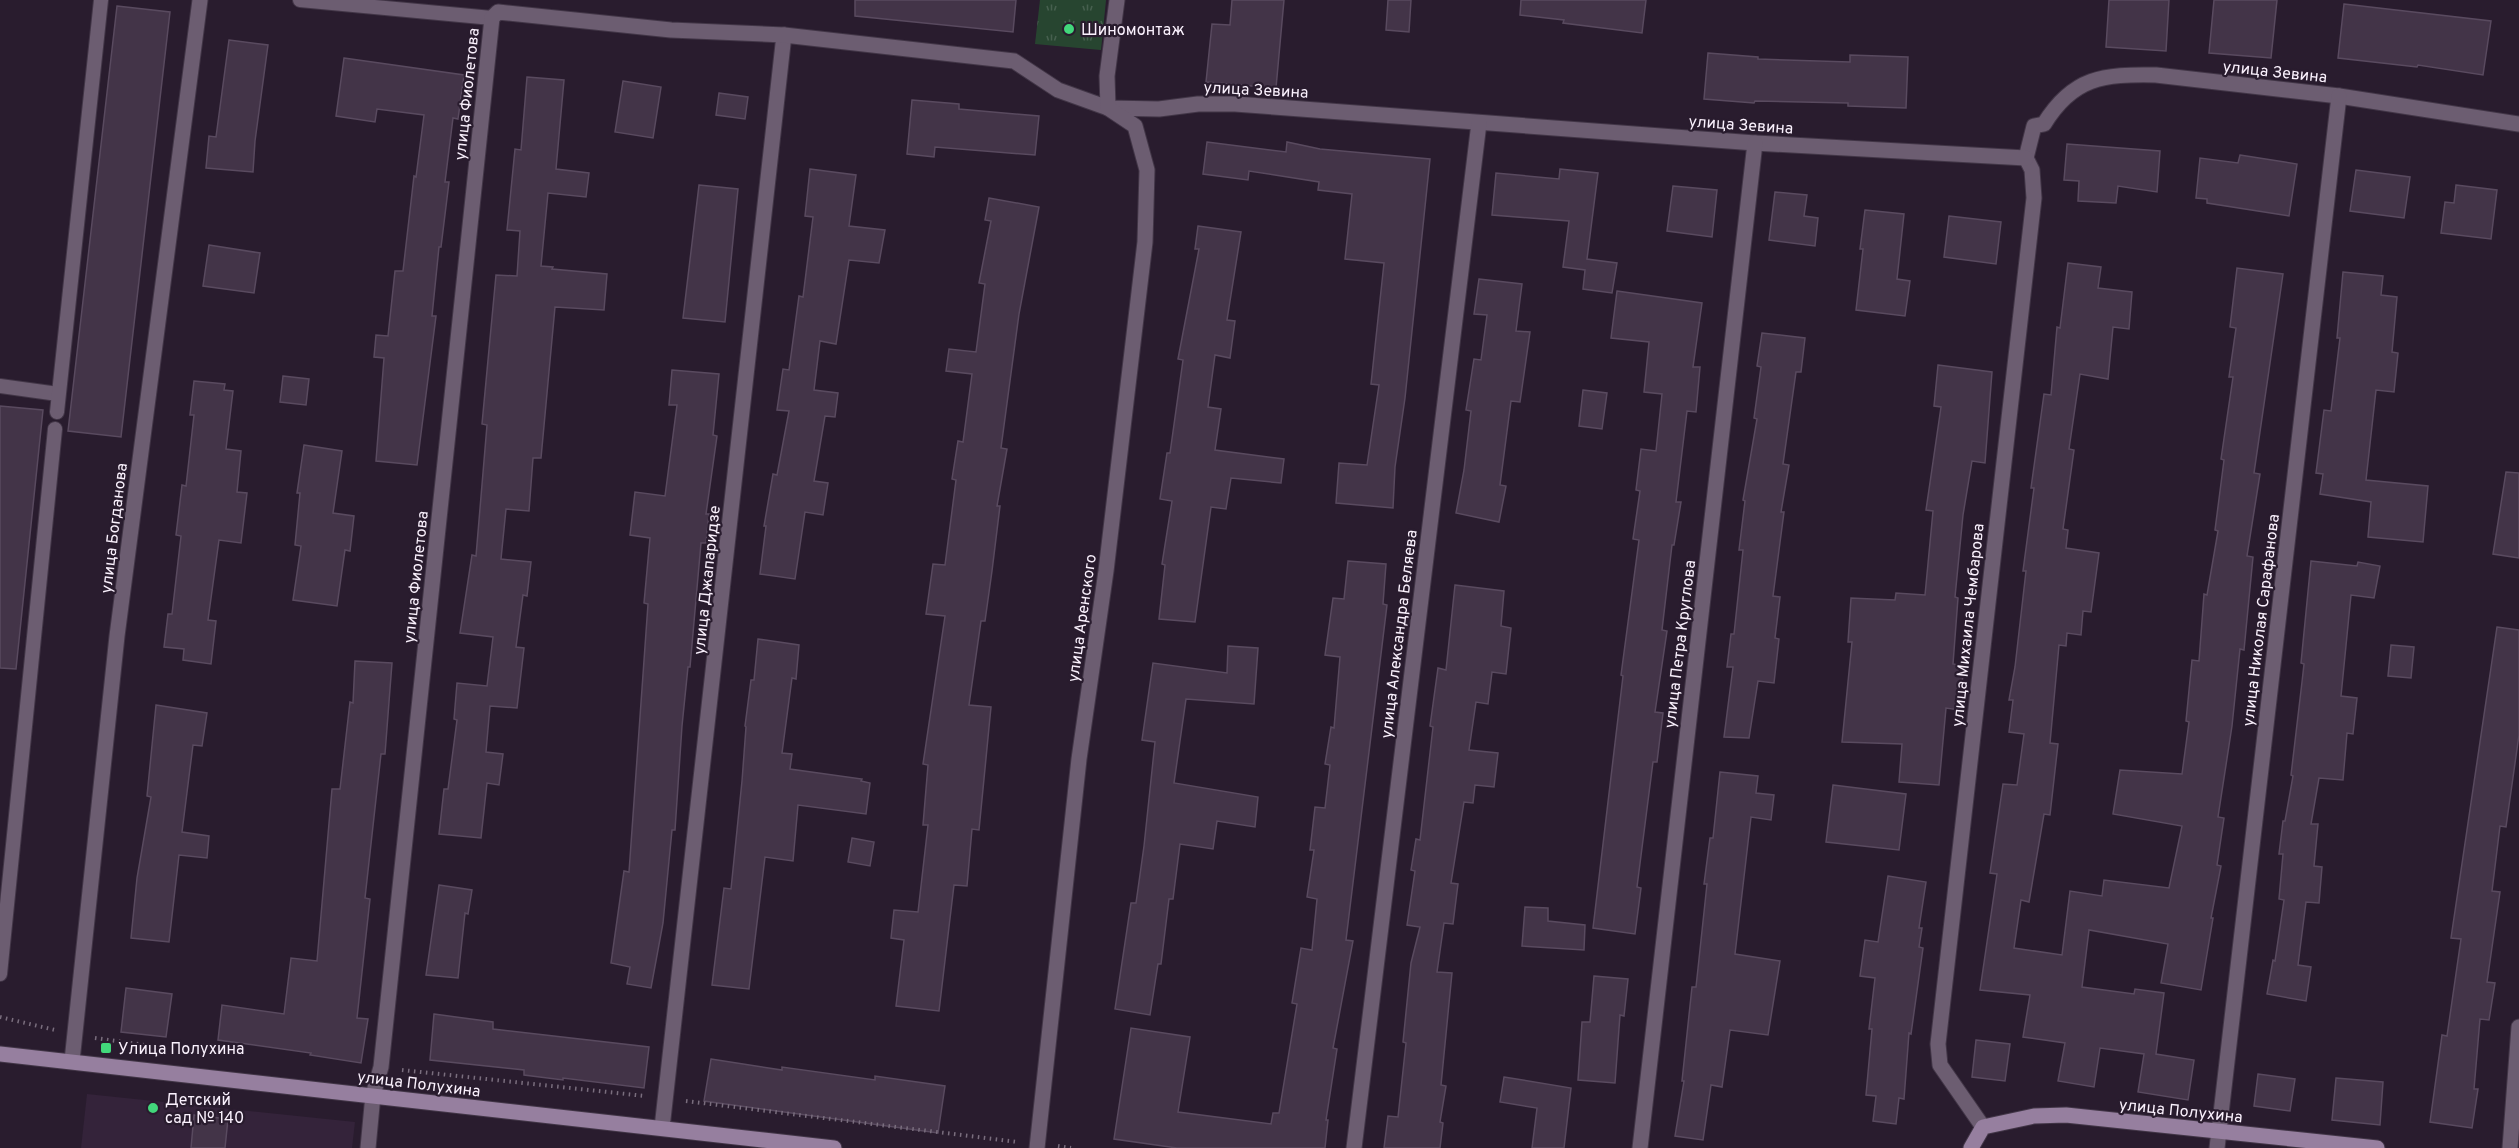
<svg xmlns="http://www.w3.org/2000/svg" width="2519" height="1148" viewBox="0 0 2519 1148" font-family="Overpass,sans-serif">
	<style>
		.built { fill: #34233a }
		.grass { fill: url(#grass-tufts) }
		.building { fill: #433448; stroke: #594a5f; stroke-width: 1.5 }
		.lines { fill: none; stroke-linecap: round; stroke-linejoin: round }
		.service-casing { stroke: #423647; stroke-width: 16 }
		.minor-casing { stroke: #423647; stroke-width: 17 }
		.secondary-casing { stroke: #423647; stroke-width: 17 }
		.path { stroke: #7a6e7e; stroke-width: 4; stroke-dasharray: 1.5 4.5; stroke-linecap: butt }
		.service { stroke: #6c5d71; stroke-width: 14 }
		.minor { stroke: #6c5d71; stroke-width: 15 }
		.secondary { stroke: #967f9f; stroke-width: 15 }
		.poi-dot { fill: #42d77b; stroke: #291c2e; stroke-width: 2 }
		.labels { text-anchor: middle; stroke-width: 4.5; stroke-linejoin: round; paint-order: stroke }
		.poi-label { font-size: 16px; fill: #faf1fd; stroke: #291c2e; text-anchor: start }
		.street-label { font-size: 16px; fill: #faf1fd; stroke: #291c2e }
	</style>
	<defs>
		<pattern id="grass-tufts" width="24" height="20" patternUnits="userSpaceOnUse" patternTransform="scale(1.5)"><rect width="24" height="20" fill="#274530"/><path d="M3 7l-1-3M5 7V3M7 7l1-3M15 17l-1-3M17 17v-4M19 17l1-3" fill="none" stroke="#47604f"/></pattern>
	</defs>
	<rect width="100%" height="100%" fill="#291c2e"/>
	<path class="built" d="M87,1094L355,1122L352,1148H81Z"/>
	<path class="grass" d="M1040,0H1106L1101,50L1035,44Z"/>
	<g class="building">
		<path d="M855,0H1016L1013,32L855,16Z"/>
		<path d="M1232,0H1284L1276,88L1206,82L1212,24L1230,25Z"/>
		<path d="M1388,0H1411L1409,32L1386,30Z"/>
		<path d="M1521,0H1646L1642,33L1563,23L1564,20L1520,15Z"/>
		<path d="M2109,0H2169L2166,51L2106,47Z"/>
		<path d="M2214,0H2277L2271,58L2209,53Z"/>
		<path d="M2344,4L2491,21L2483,75L2418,65L2417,67L2338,58Z"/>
		<path d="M117,6L170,12L121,437L68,431Z"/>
		<path d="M229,40L268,45L255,141L253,172L206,168L209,136L216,137Z"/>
		<path d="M1708,53L1758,57V59L1850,62V55L1908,57L1906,108L1848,106V103L1755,101L1754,103L1704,99Z"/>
		<path d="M344,58L464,75L458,119L453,118L445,182H449L441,247H439L432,316H436L417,465L376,461L384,358L374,357L376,335L388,336L395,271H403L414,176L416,177L424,115L377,109L375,122L336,116Z"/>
		<path d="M527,77L564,80L556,169L589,173L586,197L548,193L541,266L553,267L552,269L607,274L604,310L555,307L541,458H533L529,511L506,509L501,559L531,562L527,596L523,595L516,647L524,648L517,708L490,706L486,752L503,754L499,785L487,783L481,838L439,834L444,789H448L457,720L454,719L457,683L487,686L493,637L460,633L472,555L476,556L487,425L482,424L496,275L517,276L520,231L507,230L515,149L521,150Z"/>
		<path d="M623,81L661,87L653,138L615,132Z"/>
		<path d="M719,93L748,97L745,119L716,115Z"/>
		<path d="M912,100L959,104V109L1039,116L1035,155L935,147L934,157L907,154Z"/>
		<path d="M1207,142L1286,152L1287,142L1320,149L1430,159L1405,398L1395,467L1393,508L1336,503L1339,463L1367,465L1379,385L1371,384L1384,263L1345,259L1352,194L1318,190L1319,182L1249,171L1248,180L1203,174Z"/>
		<path d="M2067,144L2160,151L2157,192L2118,186L2116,203L2078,201L2079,181L2064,180Z"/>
		<path d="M2240,155L2297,164L2289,216L2207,203V199L2196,198L2200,158L2238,163Z"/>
		<path d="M810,169L856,175L849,226L885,230L879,263L849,260L836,344L820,341L814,390L838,393L835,417L825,416L814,481L828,483L823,515L805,512L795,579L760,574L766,526H764L773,474L777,475L789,411L777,410L783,369L789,370L799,296L803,297L813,217L805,216Z"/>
		<path d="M1560,169L1598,173L1587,259L1617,263L1612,293L1583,289L1585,270L1563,267L1569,221L1492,215L1496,173L1559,179Z"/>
		<path d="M2356,170L2410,177L2404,218L2350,211Z"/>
		<path d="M699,185L738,189L725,322L683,318Z"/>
		<path d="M2456,185L2497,190L2491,239L2441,233L2445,202L2454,203Z"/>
		<path d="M1673,186L1717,190L1712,237L1667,231Z"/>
		<path d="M1775,192L1807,195L1804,216L1818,218L1815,246L1769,240Z"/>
		<path d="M989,198L1039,207L1019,314L1001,448L1007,449L997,506H1000L992,571L985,621H981L969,705L991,707L979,830L972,829L967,886L954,885L939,1011L896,1006L904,940L891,938L894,910L918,912L928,825H923L928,765L923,764L945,616L926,614L933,564L945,565L956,480L952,479L958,441L963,442L972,374L946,371L949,349L976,352L985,284L979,283L991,221L985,220Z"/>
		<path d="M1865,210L1904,214L1897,279L1910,281L1905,316L1856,310L1863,249H1860Z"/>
		<path d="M1949,216L2001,222L1996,264L1944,257Z"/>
		<path d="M1198,226L1241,232L1227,320L1235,321L1230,358L1215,355L1208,407L1221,409L1215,450L1284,459L1281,483L1231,478L1226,509L1211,507L1195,622L1159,619L1165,565L1162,564L1172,501L1160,499L1167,453H1170L1183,360L1178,359L1199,249H1195Z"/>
		<path d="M209,245L260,253L254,293L203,286Z"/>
		<path d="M2068,263L2101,267L2098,288L2132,292L2129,329L2113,327L2108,379L2080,374L2069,449L2074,450L2063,529L2068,530L2066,548L2099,553L2091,612L2083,611L2081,635L2067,633L2066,646L2059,645L2050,743L2058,744L2050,815L2044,814L2029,902L2021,900L2014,948L2062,955L2070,891L2102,896L2104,880L2169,888L2182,826L2113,814L2120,770L2182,774L2189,722L2186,721L2192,660L2199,661L2204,594L2207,595L2218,531L2215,530L2224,460L2221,459L2233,377H2229L2236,328L2230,327L2237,268L2283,274L2254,473L2260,474L2247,556L2253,557L2244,650L2240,649L2232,726L2218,817L2224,818L2217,865L2221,866L2211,918H2213L2201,990L2161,983L2168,944L2089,930L2082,987L2134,994L2135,989L2164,993L2156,1054L2194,1060L2188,1100L2138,1092L2144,1054L2100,1048L2094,1087L2058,1081L2065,1043L2023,1037L2030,995L1980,990L1997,874L1990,873L2003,784L2017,785L2024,734L2009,732L2013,700H2009L2015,667L2026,571H2023L2034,488H2031L2044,394L2051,395L2057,327L2060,328Z"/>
		<path d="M2343,272L2383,276L2381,295L2397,297L2392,352L2398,353L2394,392L2376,390L2366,480L2428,486L2423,542L2368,537L2371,502L2320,494L2323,474L2316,473L2324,410L2331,411L2340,338H2337Z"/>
		<path d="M1479,279L1522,284L1516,331L1530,332L1520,402L1511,401L1500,485L1506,486L1499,522L1456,513L1464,470L1471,411L1466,410L1474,359L1481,360L1487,315L1474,314Z"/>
		<path d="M1617,291L1702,303L1693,367H1700L1696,412L1687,411L1676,502H1681L1674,545H1672L1662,630L1667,631L1655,712L1663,713L1657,762H1653L1643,840L1637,887L1641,888L1635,934L1593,928L1623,676L1621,675L1639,540L1633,539L1640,491L1636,490L1641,449L1656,451L1662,394L1644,392L1649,342L1611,338Z"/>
		<path d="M1762,333L1805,338L1801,372H1796L1783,464L1789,465L1781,512H1784L1773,596L1780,597L1775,638L1779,639L1774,683L1758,681L1749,738L1724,737L1733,667H1727L1731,634H1734L1743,550H1739L1745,501L1743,500L1757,419L1754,418L1761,367L1757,366Z"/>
		<path d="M1938,365L1992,372L1985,463L1972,461L1963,515L1955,597L1958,598L1953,664L1964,666L1959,710L1946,708L1939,785L1899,782L1902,744L1842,742L1852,642H1848L1851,598L1895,600L1896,593L1925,595L1933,511L1926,510L1941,407L1934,406Z"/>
		<path d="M672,370L719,374L713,435L717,436L706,514H709L706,543H701L690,667H688L682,726L675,830H672L663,923L651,988L627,984L630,967L611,963L624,871L629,872L648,604L644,603L650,538L630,535L635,492L665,496L677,405H669Z"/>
		<path d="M283,376L309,379L306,405L280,402Z"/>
		<path d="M194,381L225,384L224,390L233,391L226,449L241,451L237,492L247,493L241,543L219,540L208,620L216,621L211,664L183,660L184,649L164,647L168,614H172L181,536L176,535L182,485L186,486L194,415H190Z"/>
		<path d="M1583,390L1607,393L1602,429L1579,426Z"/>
		<path d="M0,406L43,410L16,669L0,668Z"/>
		<path d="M304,445L342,451L333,513L354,516L350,551L345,550L337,606L293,600L301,546L295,545L300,493H297Z"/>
		<path d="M2506,472L2519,473V558L2493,554Z"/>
		<path d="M1348,561L1386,564L1383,604L1387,605L1346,940L1353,941L1333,1048L1337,1049L1326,1120H1328L1325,1148H1177L1114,1139L1131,1028L1190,1037L1178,1112L1271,1124L1273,1113H1279L1297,1004L1292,1003L1301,948L1312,950L1317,899L1307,897L1314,850H1310L1315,807L1325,808L1330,765L1325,764L1331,727L1334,728L1340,657L1325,655L1333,598L1344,599Z"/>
		<path d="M2311,561L2357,566L2358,562L2380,566L2374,598L2351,595L2341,696L2357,698L2353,734L2347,733L2343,780L2319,778L2311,824H2318L2314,866L2322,867L2319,903L2306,902L2298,965L2311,967L2306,1001L2267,994L2273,960L2275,961L2284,900L2279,899L2283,854H2279L2283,821H2285L2293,776L2291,775L2302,682L2304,664L2301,663Z"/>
		<path d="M1455,585L1504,591L1501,626L1511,628L1506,674L1492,672L1488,704L1476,702L1469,750L1498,753L1494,787L1475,785L1473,803L1464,802L1451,883L1458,884L1453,924L1444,923L1437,972L1452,973L1441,1085L1446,1086L1440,1122L1443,1123L1440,1148H1384L1388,1116L1398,1117L1406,1043L1403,1042L1411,963L1420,927L1407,925L1415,871L1411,870L1416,839L1420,840L1433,727L1430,726L1438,668L1446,670Z"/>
		<path d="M2497,627L2519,630V735L2506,827L2500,826L2492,891L2500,892L2487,982L2495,983L2489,1020L2480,1019L2474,1089H2478L2472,1128L2430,1122L2442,1035L2447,1036L2461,939L2451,938Z"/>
		<path d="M758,639L799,645L796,679L792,678L782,753L792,754L790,769L862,779L861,781L870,783L866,814L798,805L793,861L765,857L749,989L712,985L724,888L731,889L742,781L746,727L745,726L751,680H754Z"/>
		<path d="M2391,645L2414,647L2411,678L2388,676Z"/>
		<path d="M1228,646L1258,648L1254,704L1186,699L1174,783L1258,797L1255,827L1217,821L1213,849L1180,844L1173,899H1169L1161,964H1158L1150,1015L1115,1009L1131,903H1136L1144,846L1155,742L1142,740L1153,663L1227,673Z"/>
		<path d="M355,661L392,663L385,754H381L365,898L370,899L357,1018L368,1019L361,1063L310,1055L311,1053L218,1040L222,1005L284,1014L291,958L317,961L332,789H340L350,702L353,703Z"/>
		<path d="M156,705L207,713L202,746L193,745L182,832L209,836L207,858L179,855L169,942L131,938L137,878L151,797L147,796Z"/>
		<path d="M1720,772L1758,776L1756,793L1774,795L1771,820L1751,817L1735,954L1780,961L1768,1035L1730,1030L1722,1087L1711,1085L1703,1140L1675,1136L1684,1081H1682L1692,987H1696L1707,884H1704L1710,838H1713Z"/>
		<path d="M1833,785L1906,794L1899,850L1826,842Z"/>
		<path d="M852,838L874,842L870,866L848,862Z"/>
		<path d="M1888,876L1926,882L1919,928H1922L1919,947L1923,948L1911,1034L1909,1033L1904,1099L1899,1098L1896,1124L1873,1121L1876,1096L1866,1095L1872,1029H1869L1875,978L1860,976L1865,940L1878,942Z"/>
		<path d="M439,885L472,890L468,914L465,913L458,978L426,975Z"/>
		<path d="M1525,907L1548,908V921L1585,925L1584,950L1522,946Z"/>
		<path d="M1594,976L1628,979L1624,1016L1620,1015L1615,1083L1578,1080L1582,1022H1590Z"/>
		<path d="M126,988L172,994L166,1037L121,1032Z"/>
		<path d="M434,1014L493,1022V1029L649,1047L644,1088L563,1078V1080L524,1075V1070L430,1060Z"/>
		<path d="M1976,1040L2010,1044L2005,1081L1972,1077Z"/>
		<path d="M711,1059L782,1070V1067L875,1080V1076L945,1086L938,1133L704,1101Z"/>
		<path d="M2258,1074L2295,1079L2290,1111L2254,1106Z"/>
		<path d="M1504,1077L1571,1088L1564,1148H1532L1537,1108L1500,1102Z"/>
		<path d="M2336,1078L2383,1082L2380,1125L2332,1120Z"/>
		<path d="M194,1115L228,1119L225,1148H191Z"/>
	</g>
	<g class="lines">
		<g class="service-casing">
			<g id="service">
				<path d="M300,0L492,18"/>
				<path d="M0,386L58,394"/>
				<path d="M57,412L101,0"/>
				<path d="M0,974L55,429"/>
			</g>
		</g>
		<g class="minor-casing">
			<g id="minor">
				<path d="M72,1061L117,636L200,0"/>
				<path d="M1983,1127L1940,1065L1938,1044L2034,198L2032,170L2026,158L2034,126L2044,124C2073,77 2103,74 2156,75L2339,96L2519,124"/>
				<path d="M662,1128L784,35"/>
				<path d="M368,1148L373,1095L381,1067L492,18L498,12L671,30L784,35L1014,61L1058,90L1108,108L1159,109L1198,104H1235L1755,143L2026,158"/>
				<path d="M1037,1148L1079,759L1106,571L1145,242L1147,170L1135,126L1108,108L1107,76L1117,0"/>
				<path d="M1354,1148L1479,123"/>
				<path d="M1640,1148L1755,143"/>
				<path d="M2217,1148L2339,96"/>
				<path d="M2510,1148L2519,1027"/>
			</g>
		</g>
		<g class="secondary-casing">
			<g id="secondary">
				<path d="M0,1054L834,1148"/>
				<path d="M1971,1148L1983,1127L2034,1116L2066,1115L2377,1148"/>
			</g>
		</g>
		<g class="path">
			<path d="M0,1017L55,1030"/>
			<path d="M95,1038L152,1046"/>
			<path d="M402,1070L645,1096"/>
			<path d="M686,1101L1018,1142"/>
			<path d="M1058,1146L1071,1148"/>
		</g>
		<use href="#service" class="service"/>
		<use href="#minor" class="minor"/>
		<use href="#secondary" class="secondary"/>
	</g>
	<g class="poi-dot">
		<circle cx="1069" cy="29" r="6"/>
		<rect x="100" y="1042" width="12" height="12" rx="3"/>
		<circle cx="153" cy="1108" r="6"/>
	</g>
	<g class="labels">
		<g class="poi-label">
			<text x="1081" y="35">Шиномонтаж</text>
			<text x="118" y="1054">Улица Полухина</text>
			<text x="165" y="1105">Детский<tspan x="165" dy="18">сад № 140</tspan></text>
		</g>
		<g class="street-label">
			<text transform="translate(2275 71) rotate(6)" y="6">улица Зевина</text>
			<text transform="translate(1256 89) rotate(3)" y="6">улица Зевина</text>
			<text transform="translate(466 94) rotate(-84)" y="6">улица Фиолетова</text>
			<text transform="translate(1741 124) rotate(4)" y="6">улица Зевина</text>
			<text transform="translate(113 528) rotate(-83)" y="6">улица Богданова</text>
			<text transform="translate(415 577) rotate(-84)" y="6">улица Фиолетова</text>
			<text transform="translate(706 580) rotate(-84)" y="6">улица Джапаридзе</text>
			<text transform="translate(1081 618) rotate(-82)" y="6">улица Аренского</text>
			<text transform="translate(2260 620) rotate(-83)" y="6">улица Николая Сарафанова</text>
			<text transform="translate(1967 625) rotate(-84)" y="6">улица Михаила Чембарова</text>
			<text transform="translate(1398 634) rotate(-83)" y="6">улица Александра Беляева</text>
			<text transform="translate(1679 644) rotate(-83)" y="6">улица Петра Круглова</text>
			<text transform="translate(419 1083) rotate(7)" y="6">улица Полухина</text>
			<text transform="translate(2181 1110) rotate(6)" y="6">улица Полухина</text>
		</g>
	</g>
</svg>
